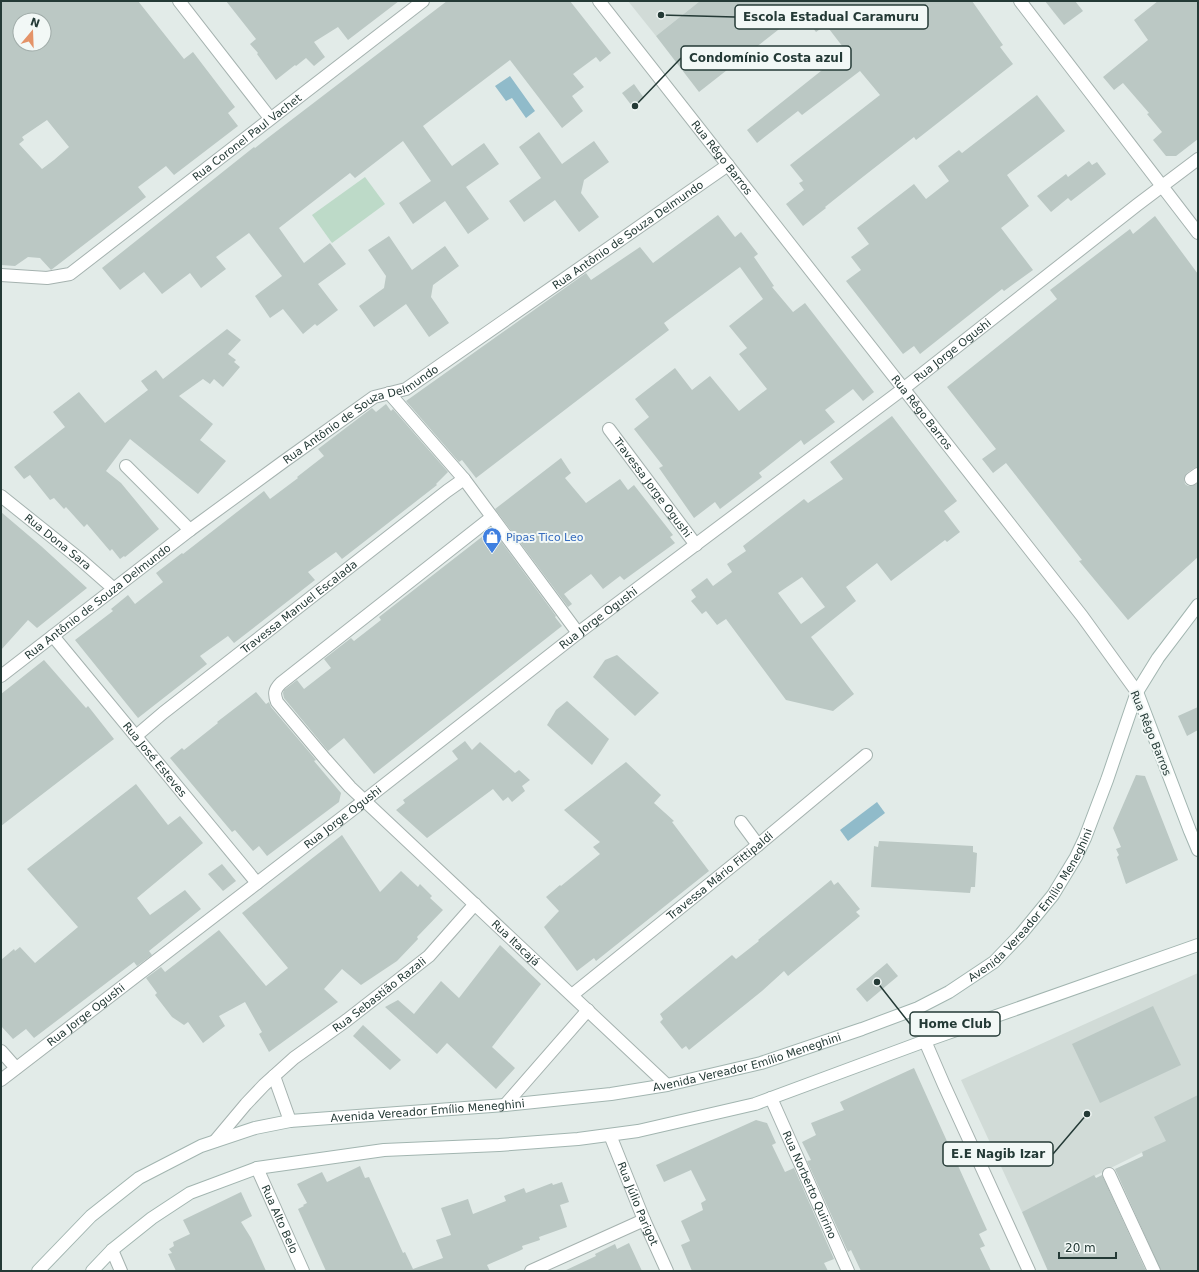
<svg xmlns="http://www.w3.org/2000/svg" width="1199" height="1272" viewBox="0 0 1199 1272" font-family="'DejaVu Sans',sans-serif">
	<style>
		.built { fill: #d1dbd7 }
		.green { fill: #bddac8 }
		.water { fill: #90bbca }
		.building { fill: #bbc8c4; fill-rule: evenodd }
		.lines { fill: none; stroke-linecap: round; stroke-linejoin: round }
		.minor-casing { stroke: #a5b2af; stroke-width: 14 }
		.tertiary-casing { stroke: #a5b2af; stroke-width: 14 }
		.secondary-casing { stroke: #a2b5b0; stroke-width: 14 }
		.minor { stroke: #fff; stroke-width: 12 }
		.tertiary { stroke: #fff; stroke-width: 12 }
		.secondary { stroke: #fff; stroke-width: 12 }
		.labels { text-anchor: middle; stroke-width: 4; stroke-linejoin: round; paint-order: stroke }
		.street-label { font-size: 11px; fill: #243a36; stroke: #f2f8f6 }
		.shop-label { font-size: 11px; fill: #366cbe; stroke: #f2f8f6; text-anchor: start }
		.leader { fill: none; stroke: #243a36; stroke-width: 1.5 }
		.callout-dot { fill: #243a36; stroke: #f2f8f6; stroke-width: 1.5 }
		.callout { fill: #f2f8f6; stroke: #243a36; stroke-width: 1.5 }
		.callout-label { font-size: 12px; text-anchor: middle; font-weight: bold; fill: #243a36 }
	</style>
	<rect width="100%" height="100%" fill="#e2ebe8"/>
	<g class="built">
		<path d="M628,1H700L656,36Z"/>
		<path d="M1198,973V1247L1151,1148L1022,1212L961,1080Z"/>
	</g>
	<path class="green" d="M365,177L385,204L332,243L312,215Z"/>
	<g class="water">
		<path d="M510,76L535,111L526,118L512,98L506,101L495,86Z"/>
		<path d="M877,802L885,813L848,841L840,830Z"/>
	</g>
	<g class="building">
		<path d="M1,1H138L184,59L193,52L235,107L228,113L238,126L174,175L166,166L138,187L146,197L51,270L40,258L28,257L15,266L1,265ZM20,20H44V44H20ZM47,120L69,147L54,160L42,169L19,144L24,140L22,137Z"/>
		<path d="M226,1H399L348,40L338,27L314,42L325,57L314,66L306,58L296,66L295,65L276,80L257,54L258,53L250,44L256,39Z"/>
		<path d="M447,1H570L611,53L600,62L596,57L573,74L584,87L572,96L583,111L562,128L510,60L423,126L452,166L484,143L499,164L466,187L489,219L468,234L445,201L413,224L399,203L431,181L403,141L355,178L350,173L279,228L304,263L330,243L346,264L318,284L338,310L317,326L315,324L303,334L283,309L270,318L255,296L282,276L249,233L216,257L226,269L201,288L190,273L162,294L144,272L120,290L102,268L254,147L255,148L269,137Z"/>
		<path d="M700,1H972L1003,45L1000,47L1013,64L916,140L914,137L864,176L825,207L826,208L803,226L786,204L804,190L799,183L803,181L790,165L880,95L860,71L802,115L798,111L757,143L747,130L846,51L826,25L816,32L801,12L699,92L656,36Z"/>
		<path d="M1045,1H1075L1083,11L1064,25Z"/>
		<path d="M1158,1H1198V139L1176,156H1166L1153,140L1162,132L1147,114L1149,113L1123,83L1114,90L1103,77L1148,40L1134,20Z"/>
		<path d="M634,84L644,98L632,106L622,93Z"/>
		<path d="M1037,95L1065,131L1007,175L1029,206L1001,228L1033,270L1004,291L1002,289L920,354L914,346L903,354L846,281L861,270L851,257L869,244L857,228L914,184L926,199L949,181L938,166L959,150L962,153Z"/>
		<path d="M539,132L562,164L594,141L609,162L584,180L581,193L599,217L579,232L555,200L524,222L509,201L541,178L519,147Z"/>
		<path d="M1089,161L1092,165L1097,162L1106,174L1071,201L1068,198L1051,212L1037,196L1066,174L1068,177Z"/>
		<path d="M718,215L735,237L741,232L758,254L754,257L774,286L772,287L793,312L805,303L874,392L863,401L853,389L825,410L835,422L804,445L801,440L759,473L762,477L720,509L715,502L694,518L659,468L663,466L634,429L649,417L635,399L675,368L692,390L710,376L739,411L767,389L739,354L747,348L729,326L763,299L740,267L664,323L669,330L476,478L462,460L459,462L406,401L586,273L591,280L640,247L653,263Z"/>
		<path d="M1155,216L1198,274V467L1194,468L1187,473L1184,479L1185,484L1188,486H1192L1198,483V557L1128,620L1079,561L1082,560L1006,463L993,473L982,459L996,449L947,387L1057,299L1050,290L1130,229L1133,234Z"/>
		<path d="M389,236L412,270L445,246L459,266L433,285L431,297L449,323L429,337L406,304L374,327L359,306L384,288L386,276L368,250Z"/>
		<path d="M227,329L241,340L228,354L236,360L234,362L240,367L223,387L214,379L210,384L203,379L179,396L213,424L200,440L226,461L198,494L130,439L106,471L121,483L159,529L125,557L124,556L120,559L112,549L110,551L87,524L84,527L66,507L64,509L54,498L50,500L30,475L24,479L14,467L65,427L53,412L79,392L105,423L148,390L141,381L156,370L163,379Z"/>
		<path d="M386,404L391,411L393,409L448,472L436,484L437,485L342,559L336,552L308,572L315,580L234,643L228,636L200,656L207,664L138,718L75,640L113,611L111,609L128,595L135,604L163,582L156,573L182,553L183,554L264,491L270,499L298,478L297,477L324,456L318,449L372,408L376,412Z"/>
		<path d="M892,416L957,501L944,511L960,532L947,542L945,540L891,581L877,563L846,587L856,601L811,637L854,694L833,711L786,700L726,619L717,625L706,611L702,614L691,601L696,597L691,590L707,578L713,586L732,572L727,564L746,551L743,546L804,499L808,503L843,479L830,462ZM802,577L825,607L801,624L778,593Z"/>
		<path d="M561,458L571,473L565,478L586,503L620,479L628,490L634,485L673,535L670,537L675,543L624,580L620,576L603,589L591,574L564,594L572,604L568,607L495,509Z"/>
		<path d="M1,512L41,546L87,588L37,628L28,620L1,650Z"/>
		<path d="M492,529L556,616L555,617L562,626L374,774L344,738L328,751L284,698L283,693L284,690L297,680L304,689L331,668L324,659L351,638L354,641L381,620L379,617Z"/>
		<path d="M617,655L659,693L635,716L593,677L605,660Z"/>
		<path d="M44,660L86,708L88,706L114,739L1,826V694Z"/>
		<path d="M256,692L266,704L269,702L271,707L316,760L314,761L341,793L339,802L267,856L259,846L253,851L235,830L232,832L170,758L182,748L184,750L218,723L217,722Z"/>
		<path d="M567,701L609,739L592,765L547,725L556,710Z"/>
		<path d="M1198,707V730L1187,736L1178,716Z"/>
		<path d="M465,741L472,750L480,742L515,773L519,770L530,780L522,786L525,791L512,802L508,797L503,801L493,789L427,838L396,810L405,803L403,800L458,759L452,751Z"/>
		<path d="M626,762L661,795L654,803L674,821L672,822L709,871L596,961L594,958L577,971L544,927L559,911L546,897L560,885L561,886L600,854L593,847L600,842L564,810Z"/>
		<path d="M1136,775L1145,776L1178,860L1126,884L1117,857L1119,855L1116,849L1121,847L1113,828Z"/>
		<path d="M136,784L168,825L180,816L203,843L137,898L150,915L185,890L201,909L149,951L152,955L137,966L134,962L34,1038L26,1029L13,1039L1,1026V960L14,949L15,951L20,947L35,963L78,927L27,869Z"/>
		<path d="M342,835L380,892L401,871L418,887L420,884L432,896L430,898L443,910L417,937L418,939L397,961L361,985L342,969L324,989L338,1002L269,1052L259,1034L262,1032L245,1002L219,1016L225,1026L203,1043L188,1022L184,1025L172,1017L155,995L157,993L146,978L161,967L165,972L219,930L266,986L288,968L242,913Z"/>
		<path d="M879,841L973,846V852L977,853L975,887H971L970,893L871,887L874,846L878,847Z"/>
		<path d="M222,864L236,881L223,891L208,874Z"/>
		<path d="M831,880L834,885L838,882L860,909L856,912L860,916L788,976L784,971L762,991L689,1050L686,1046L682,1049L660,1022L663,1019L660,1014L732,955L736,959L759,941L758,940Z"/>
		<path d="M500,945L541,984L492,1047L515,1068L496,1089L447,1043L437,1054L385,1007L398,1000L414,1014L441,981L459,998Z"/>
		<path d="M887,963L898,976L867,1002L856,989Z"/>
		<path d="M1153,1006L1181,1065L1100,1103L1072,1044Z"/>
		<path d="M363,1025L401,1060L390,1070L353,1036Z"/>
		<path d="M914,1068L987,1230L979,1234L985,1246L980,1248L991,1271H861L851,1250L848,1252L807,1161L811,1160L802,1142L816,1135L811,1123L844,1110L840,1102Z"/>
		<path d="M1198,1095V1271H1161L1115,1169L1143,1156L1142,1152L1166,1141L1154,1117Z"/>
		<path d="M756,1120L767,1123L776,1143L772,1145L785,1172L794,1168L834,1259L824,1263L828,1271H692L681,1245L690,1241L681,1221L703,1210L701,1203L706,1200L691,1170L664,1182L656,1165Z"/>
		<path d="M360,1166L365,1178L369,1177L403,1253L405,1252L413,1269L443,1258L436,1240L451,1235L441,1208L468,1199L473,1214L506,1201L504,1196L524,1188L526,1193L552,1183L553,1185L562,1182L569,1202L560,1205L567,1227L539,1237L540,1240L522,1246L523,1249L519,1251L487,1265L490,1271H326L298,1209L304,1206L303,1205L307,1203L297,1184L322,1172L327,1182Z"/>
		<path d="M1094,1175L1096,1178L1102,1175L1146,1271H1048L1022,1212Z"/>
		<path d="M241,1192L252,1216L241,1222L251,1238L266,1271H176L168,1254L172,1253L169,1249L174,1246L173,1242L190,1234L183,1220Z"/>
		<path d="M629,1243L642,1271H564L596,1256L595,1254L615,1244L617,1249Z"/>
	</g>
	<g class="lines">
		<g class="minor-casing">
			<g id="minor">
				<path d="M179,1L270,118"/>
				<path d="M1020,1L1198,233"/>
				<path id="s1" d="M1,275L47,278L70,274L423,1"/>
				<path d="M389,393L464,479L578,633"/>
				<path id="s2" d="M609,429L696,545"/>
				<path d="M126,466L190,530"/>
				<path d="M1191,479L1198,474"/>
				<path id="s3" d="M1,496L81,560L114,589"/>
				<path id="s4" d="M492,517L281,683C274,690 274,694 277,702L326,760L350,787L667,1085"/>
				<path id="s5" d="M53,636L257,883"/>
				<path id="s6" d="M1,676L190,530L283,462L374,397L406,389L728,165"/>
				<path id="s7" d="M136,736L163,713L447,491L464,479"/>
				<path d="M741,822L758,845"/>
				<path id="s8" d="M572,995L758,845L866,755"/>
				<path d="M925,1041L944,1085L1029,1271"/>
				<path d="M1,1051L16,1068"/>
				<path d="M274,1076L290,1121"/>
				<path id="s9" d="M1,1080L365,800L578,633L903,389L1137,205L1198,159"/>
				<path id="s10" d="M771,1098L848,1271"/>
				<path d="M505,1105L588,1010"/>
				<path id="s11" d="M610,1135L644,1220L667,1271"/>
				<path id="s12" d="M215,1141L246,1104L264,1085L294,1058L347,1020L429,956L475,904"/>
				<path id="s13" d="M257,1168L303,1271"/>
				<path d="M1109,1174L1154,1271"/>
				<path d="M112,1250L121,1271"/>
				<path d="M531,1271L644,1220"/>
			</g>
		</g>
		<g class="tertiary-casing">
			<g id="tertiary">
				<path id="s14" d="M599,1L1082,616L1137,692"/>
			</g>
		</g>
		<g class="secondary-casing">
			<g id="secondary">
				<path d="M1137,692L1190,831L1198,850"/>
				<path id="s15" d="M38,1271L91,1216L139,1178L201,1146L255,1128L290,1121L505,1105L611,1094L667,1085L761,1063L862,1029L918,1008L949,992L994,962L1021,934L1053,895L1076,857L1085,838L1107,780L1137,692L1158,658L1198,605"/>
				<path d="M92,1271L112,1250L152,1218L190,1193L257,1168L384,1150L499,1145L578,1139L638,1131L755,1104L925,1041L1198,945"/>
			</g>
		</g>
		<use href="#minor" class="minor"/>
		<use href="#tertiary" class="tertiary"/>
		<use href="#secondary" class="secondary"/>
	</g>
	<defs>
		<g id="shop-pin" transform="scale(1)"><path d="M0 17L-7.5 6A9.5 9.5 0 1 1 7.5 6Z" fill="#3f7fe0" stroke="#f2f8f6"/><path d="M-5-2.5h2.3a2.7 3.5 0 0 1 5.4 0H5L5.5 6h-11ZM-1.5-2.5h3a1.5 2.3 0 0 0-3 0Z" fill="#fff"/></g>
	</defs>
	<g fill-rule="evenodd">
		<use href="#shop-pin" x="492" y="537"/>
	</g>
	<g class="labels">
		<g class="street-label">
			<text dy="4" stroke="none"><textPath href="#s1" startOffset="293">Rua Coronel Paul Vachet</textPath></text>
			<text dy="4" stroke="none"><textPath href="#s14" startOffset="199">Rua Rêgo Barros</textPath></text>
			<text dy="4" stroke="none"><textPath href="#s6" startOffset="769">Rua Antônio de Souza Delmundo</textPath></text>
			<text dy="4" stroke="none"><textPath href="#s9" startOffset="1199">Rua Jorge Ogushi</textPath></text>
			<text dy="4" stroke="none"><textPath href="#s14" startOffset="523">Rua Rêgo Barros</textPath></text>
			<text dy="4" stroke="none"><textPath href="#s6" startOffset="446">Rua Antônio de Souza Delmundo</textPath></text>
			<text dy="4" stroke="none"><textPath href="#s2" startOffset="73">Travessa Jorge Ogushi</textPath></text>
			<text dy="4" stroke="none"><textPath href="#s3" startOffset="73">Rua Dona Sara</textPath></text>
			<text dy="4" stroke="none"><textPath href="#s6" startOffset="122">Rua Antônio de Souza Delmundo</textPath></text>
			<text dy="4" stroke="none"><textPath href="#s7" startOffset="208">Travessa Manuel Escalada</textPath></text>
			<text dy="4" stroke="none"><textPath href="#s9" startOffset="755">Rua Jorge Ogushi</textPath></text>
			<text transform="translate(1151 733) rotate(68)" y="4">Rua Rêgo Barros</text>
			<text dy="4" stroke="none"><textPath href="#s5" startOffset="160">Rua José Esteves</textPath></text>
			<text dy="4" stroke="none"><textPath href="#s9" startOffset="431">Rua Jorge Ogushi</textPath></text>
			<text dy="4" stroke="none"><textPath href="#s8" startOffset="190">Travessa Mário Fittipaldi</textPath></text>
			<text dy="4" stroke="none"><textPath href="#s15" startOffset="1098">Avenida Vereador Emílio Meneghini</textPath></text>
			<text dy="4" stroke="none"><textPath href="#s4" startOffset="629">Rua Itacajá</textPath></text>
			<text dy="4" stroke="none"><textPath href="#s12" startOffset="221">Rua Sebastião Razali</textPath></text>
			<text dy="4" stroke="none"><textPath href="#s9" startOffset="107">Rua Jorge Ogushi</textPath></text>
			<text dy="4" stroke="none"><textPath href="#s15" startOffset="762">Avenida Vereador Emílio Meneghini</textPath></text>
			<text dy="4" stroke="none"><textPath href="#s15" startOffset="438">Avenida Vereador Emílio Meneghini</textPath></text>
			<text dy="4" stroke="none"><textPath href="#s10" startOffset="95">Rua Norberto Quirino</textPath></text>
			<text dy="4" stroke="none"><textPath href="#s11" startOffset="74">Rua Júlio Parigot</textPath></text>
			<text dy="4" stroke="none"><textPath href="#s13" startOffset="56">Rua Alto Belo</textPath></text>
		</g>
		<g class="shop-label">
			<text x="506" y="541">Pipas Tico Leo</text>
		</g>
	</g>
	<path class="leader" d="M661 15L735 17M635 106L681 58M877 982L910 1024M1087 1114L1053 1154"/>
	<g class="callout-dot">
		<circle cx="661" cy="15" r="4"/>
		<circle cx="635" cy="106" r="4"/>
		<circle cx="877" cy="982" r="4"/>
		<circle cx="1087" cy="1114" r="4"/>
	</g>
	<g class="callout">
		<rect x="735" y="5" width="193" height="24" rx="4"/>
		<rect x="681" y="46" width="170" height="24" rx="4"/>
		<rect x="910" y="1012" width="90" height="24" rx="4"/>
		<rect x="943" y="1142" width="110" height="24" rx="4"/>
	</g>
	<g class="callout-label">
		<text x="831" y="21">Escola Estadual Caramuru</text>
		<text x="766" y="62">Condomínio Costa azul</text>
		<text x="955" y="1028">Home Club</text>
		<text x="998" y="1158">E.E Nagib Izar</text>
	</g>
	<rect width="1199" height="1272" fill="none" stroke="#243a36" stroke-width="4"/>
	<g transform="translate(32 32) rotate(19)"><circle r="19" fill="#f2f8f6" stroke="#a0aca9"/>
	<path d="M0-3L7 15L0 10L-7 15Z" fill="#e49368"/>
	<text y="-6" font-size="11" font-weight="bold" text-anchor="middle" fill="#243a36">N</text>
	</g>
	<path d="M1059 1252v6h57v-6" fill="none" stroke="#243a36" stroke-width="2"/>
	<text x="1065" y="1252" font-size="12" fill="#243a36" stroke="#f2f8f6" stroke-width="3" paint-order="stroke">20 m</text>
</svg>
